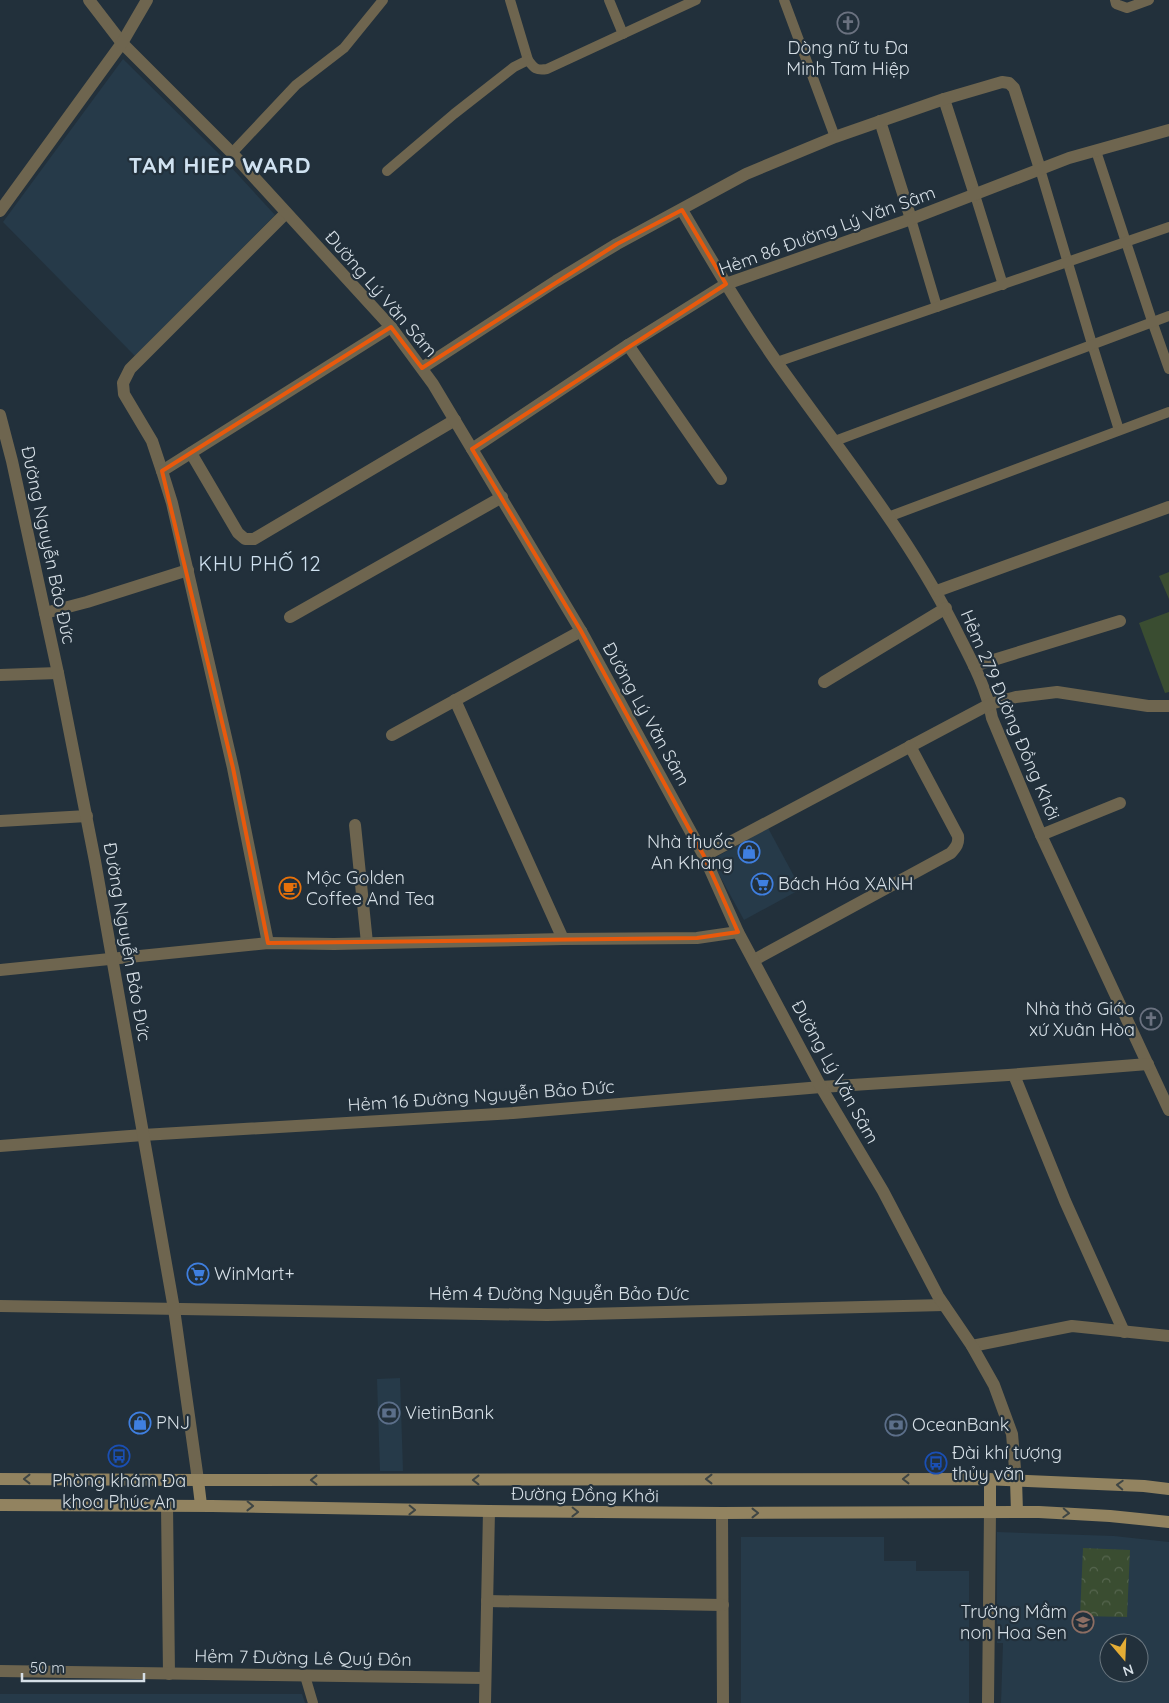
<svg xmlns="http://www.w3.org/2000/svg" width="1169" height="1703" viewBox="0 0 1169 1703" font-family="Quicksand,sans-serif">
	<style>
		.built { fill: #263a49; fill-rule: evenodd }
		.grass { fill: #3a4d31 }
		.park { fill: url(#park-crowns) }
		.lines { fill: none; stroke-linecap: round; stroke-linejoin: round }
		.service { stroke: #6e654f; stroke-width: 10 }
		.minor { stroke: #6e654f; stroke-width: 12 }
		.tertiary { stroke: #6e654f; stroke-width: 12 }
		.secondary { stroke: #928360; stroke-width: 12 }
		.oneway { stroke: #3e4544 }
		.marked { fill: none; stroke: #e8590c; stroke-width: 4; stroke-linejoin: round }
		.labels { text-anchor: middle; stroke-width: 4.5; stroke-linejoin: round; paint-order: stroke }
		.poi-label { font-size: 18px; fill: #d6dfe6; stroke: #22303b; text-anchor: start }
		.street-label { font-size: 18px; fill: #d6dfe6; stroke: #22303b }
		.quarter-label { font-size: 20px; letter-spacing: 1px; fill: #d0e2f1; stroke: #22303b }
		.district-label { font-size: 22px; font-weight: bold; letter-spacing: 1px; fill: #d0e2f1; stroke: #22303b }
	</style>
	<defs>
		<pattern id="park-crowns" width="20" height="18" patternUnits="userSpaceOnUse" patternTransform="scale(1.25)"><rect width="20" height="18" fill="#3a4d31"/><path d="M2 6a3 3 0 1 1 6 0M12 15a3 3 0 1 1 6 0" fill="none" stroke="#56664f"/></pattern>
	</defs>
	<rect width="100%" height="100%" fill="#22303b"/>
	<g class="built">
		<path d="M123,59L218,153L275,215L135,356L3,222Z"/>
		<path d="M768,828L801,889L744,920L711,860Z"/>
		<path d="M400,1378L403,1471H380L377,1379Z"/>
		<path d="M997,1532L1114,1536L1169,1542V1703H1001L1003,1643H997ZM1109,1643H1139V1673H1109Z"/>
		<path d="M741,1537H884V1561H916V1571H969V1703H741Z"/>
		<path d="M0,1694H302L305,1703H0Z"/>
	</g>
	<g class="grass">
		<path d="M1169,572V599L1159,576Z"/>
		<path d="M1169,612V692L1165,693L1139,623Z"/>
	</g>
	<path class="park" d="M1083,1548L1130,1550L1127,1617L1080,1616Z"/>
	<g class="lines">
		<g class="service">
			<path d="M510,0L528,60"/>
			<path d="M609,0L623,34"/>
			<path d="M784,0L835,137"/>
			<path d="M1115,0L1116,4L1127,8L1149,0"/>
			<path d="M1096,151L1152,321L1169,369"/>
			<path d="M232,153L296,85L344,48L383,0"/>
			<path d="M1040,169L1092,344L1119,430"/>
			<path d="M387,171L454,114L514,67L528,60C534,68 536,71 547,69L696,0"/>
			<path d="M975,195L1003,285"/>
			<path d="M911,219L937,307"/>
			<path d="M777,362L1169,227"/>
			<path d="M835,441L1169,316"/>
			<path d="M888,517L1169,412"/>
			<path d="M305,1676L313,1703"/>
		</g>
		<g class="minor">
			<path d="M89,0L122,43"/>
			<path d="M944,99L975,195"/>
			<path d="M880,121L911,219"/>
			<path d="M682,210C712,261 742,312 776,361C840,452 911,537 960,638C973,663 987,690 992,718L1041,835L1169,1110"/>
			<path d="M628,345L721,479"/>
			<path d="M422,368L556,281L617,244L746,174L835,137L944,99L1002,82L1009,83L1014,88L1040,169"/>
			<path d="M472,449L628,345L726,284L911,219L1069,158L1169,130"/>
			<path d="M191,453L238,533L245,539H254L455,420"/>
			<path d="M162,471L152,441L124,394L123,383L130,369L286,213"/>
			<path d="M937,591L1169,507"/>
			<path d="M45,613L87,602L188,570"/>
			<path d="M290,617L502,497"/>
			<path d="M974,666L1120,621"/>
			<path d="M0,675L58,673"/>
			<path d="M824,682L946,608"/>
			<path d="M455,700L563,939"/>
			<path d="M392,735L581,631"/>
			<path d="M0,821L87,816"/>
			<path d="M355,825L367,943"/>
			<path d="M1041,835L1120,803"/>
			<path d="M704,856L990,704L1016,697L1057,692L1148,706H1169"/>
			<path d="M268,943L233,768L172,503L162,471L391,327"/>
			<path d="M754,960L951,853C956,847 959,844 958,836L910,746"/>
			<path d="M0,970L268,943L334,944L563,939L697,938L738,932"/>
			<path d="M1014,1075L1065,1201L1124,1332"/>
			<path d="M0,1146L143,1135L513,1113L821,1087L1008,1075L1148,1064"/>
			<path d="M0,1306L547,1315L944,1305"/>
			<path d="M972,1346L1072,1326L1169,1336"/>
			<path d="M167,1505L169,1674"/>
			<path d="M722,1513L723,1703"/>
			<path d="M487,1601L723,1605"/>
			<path d="M0,1671L485,1678"/>
			<path d="M485,1703L489,1511"/>
			<path d="M988,1703L990,1511"/>
		</g>
		<g class="tertiary">
			<path d="M122,43L232,153L391,327L433,384L581,631L704,856L738,932L821,1087L883,1191L938,1296L972,1346L994,1385L1012,1434L1016,1480"/>
			<path d="M0,211L122,43L147,0"/>
			<path d="M0,415L12,461L58,673L95,861L174,1309L198,1480"/>
		</g>
		<g class="secondary">
			<path d="M0,1479L198,1480L983,1479L1144,1486L1169,1489"/>
			<path d="M990,1479V1511"/>
			<path d="M198,1480L201,1505"/>
			<path d="M1016,1480L1017,1512"/>
			<path d="M0,1505L212,1506L489,1511L722,1513L1039,1512L1110,1516L1169,1522"/>
		</g>
	</g>
	<defs><path id="oneway-chevron" d="M-2-3.5L2.5 0L-2 3.5" fill="none" stroke-width="1.6" stroke-linecap="round" stroke-linejoin="round" transform="scale(1.25)"/></defs>
	<g class="oneway">
		<use href="#oneway-chevron" transform="translate(27 1479) rotate(-180)"/>
		<use href="#oneway-chevron" transform="translate(709 1479) rotate(180)"/>
		<use href="#oneway-chevron" transform="translate(906 1479) rotate(180)"/>
		<use href="#oneway-chevron" transform="translate(314 1480) rotate(180)"/>
		<use href="#oneway-chevron" transform="translate(476 1480) rotate(180)"/>
		<use href="#oneway-chevron" transform="translate(1120 1485) rotate(-177)"/>
		<use href="#oneway-chevron" transform="translate(250 1506) rotate(1)"/>
		<use href="#oneway-chevron" transform="translate(412 1510) rotate(1)"/>
		<use href="#oneway-chevron" transform="translate(575 1512) rotate(1)"/>
		<use href="#oneway-chevron" transform="translate(755 1513)"/>
		<use href="#oneway-chevron" transform="translate(1066 1513) rotate(3)"/>
	</g>
	<path class="marked" d="M682,210L726,284L472,449L581,631L704,856L738,932L697,938L268,943L233,768L162,471L391,327L422,368L617,244Z"/>
	<defs>
		<g id="church-ring" transform="scale(1.125)"><circle r="9.5" fill="#22303b" stroke="#6b7280" stroke-width="1.5"/><path d="M-1.2-6h2.4v3.5h3.3v2.4h-3.3V6h-2.4V-.1h-3.3v-2.4h3.3Z" fill="#6b7280"/></g>
		<g id="shop-ring" transform="scale(1.125)"><circle r="9.5" fill="#22303b" stroke="#3f7fe0" stroke-width="1.5"/><path d="M-5-2.5h2.3a2.7 3.5 0 0 1 5.4 0H5L5.5 6h-11ZM-1.5-2.5h3a1.5 2.3 0 0 0-3 0Z" fill="#3f7fe0"/></g>
		<g id="supermarket-ring" transform="scale(1.125)"><circle r="9.5" fill="#22303b" stroke="#3f7fe0" stroke-width="1.5"/><path d="M-6-5.5h2.5l.6 2H6L4.5 2H-2.5L-4.4-4H-6ZM-1.5 3.2a1.3 1.3 0 1 0 .1 0ZM3 3.2a1.3 1.3 0 1 0 .1 0Z" fill="#3f7fe0"/></g>
		<g id="cafe-ring" transform="scale(1.125)"><circle r="9.5" fill="#22303b" stroke="#e8710a" stroke-width="1.5"/><path d="M-5.5-4.5H6V0H3Q3 3.5 0 3.5H-2.5Q-5.5 3.5-5.5 0ZM3-3.2v2h1.7v-2ZM-6 4.5H4V6H-6Z" fill="#e8710a"/></g>
		<g id="bank-ring" transform="scale(1.125)"><circle r="9.5" fill="#22303b" stroke="#5c6f8a" stroke-width="1.5"/><path d="M-6-4H6V4H-6ZM0-2.3a2.3 2.3 0 1 0 0 4.6a2.3 2.3 0 1 0 0-4.6Z" fill="#5c6f8a"/></g>
		<g id="bus-ring" transform="scale(1.125)"><circle r="9.5" fill="#22303b" stroke="#1a4fb4" stroke-width="1.5"/><path d="M-5-6H5V4H4V6H2V4H-2V6H-4V4H-5ZM-3.5-4V0h7V-4ZM-3.5 1.2v1.5H-2V1.2ZM2 1.2v1.5H3.5V1.2Z" fill="#1a4fb4"/></g>
		<g id="school-ring" transform="scale(1.125)"><circle r="9.5" fill="#22303b" stroke="#8d6e63" stroke-width="1.5"/><path d="M0-5L7-2L0 1L-7-2ZM-4 1L0 2.5L4 1V4Q0 6-4 4Z" fill="#8d6e63"/></g>
	</defs>
	<g fill-rule="evenodd">
		<use href="#church-ring" x="848" y="23"/>
		<use href="#shop-ring" x="749" y="852"/>
		<use href="#supermarket-ring" x="762" y="884"/>
		<use href="#cafe-ring" x="290" y="888"/>
		<use href="#church-ring" x="1151" y="1019"/>
		<use href="#supermarket-ring" x="198" y="1274"/>
		<use href="#bank-ring" x="389" y="1413"/>
		<use href="#shop-ring" x="140" y="1423"/>
		<use href="#bank-ring" x="896" y="1425"/>
		<use href="#bus-ring" x="119" y="1456"/>
		<use href="#bus-ring" x="936" y="1463"/>
		<use href="#school-ring" x="1083" y="1622"/>
	</g>
	<g class="labels">
		<g class="poi-label">
			<text x="848" y="54" text-anchor="middle">Dòng nữ tu Đa<tspan x="848" dy="21">Minh Tam Hiệp</tspan></text>
			<text x="733" y="848" text-anchor="end">Nhà thuốc<tspan x="733" dy="21">An Khang</tspan></text>
			<text x="306" y="884">Mộc Golden<tspan x="306" dy="21">Coffee And Tea</tspan></text>
			<text x="778" y="890">Bách Hóa XANH</text>
			<text x="1135" y="1015" text-anchor="end">Nhà thờ Giáo<tspan x="1135" dy="21">xứ Xuân Hòa</tspan></text>
			<text x="214" y="1280">WinMart+</text>
			<text x="405" y="1419">VietinBank</text>
			<text x="156" y="1429">PNJ</text>
			<text x="912" y="1431">OceanBank</text>
			<text x="952" y="1459">Đài khí tượng<tspan x="952" dy="21">thủy văn</tspan></text>
			<text x="119" y="1487" text-anchor="middle">Phòng khám Đa<tspan x="119" dy="21">khoa Phúc An</tspan></text>
			<text x="1067" y="1618" text-anchor="end">Trường Mầm<tspan x="1067" dy="21">non Hoa Sen</tspan></text>
		</g>
		<g class="street-label">
			<text transform="translate(827 231) rotate(-20)" y="6">Hẻm 86 Đường Lý Văn Sâm</text>
			<text transform="translate(381 294) rotate(49)" y="6">Đường Lý Văn Sâm</text>
			<text transform="translate(48 545) rotate(78)" y="6">Đường Nguyễn Bảo Đức</text>
			<text transform="translate(646 714) rotate(61)" y="6">Đường Lý Văn Sâm</text>
			<text transform="translate(1010 715) rotate(67)" y="6">Hẻm 279 Đường Đồng Khởi</text>
			<text transform="translate(127 942) rotate(80)" y="6">Đường Nguyễn Bảo Đức</text>
			<text transform="translate(835 1072) rotate(61)" y="6">Đường Lý Văn Sâm</text>
			<text transform="translate(481 1096) rotate(-4)" y="6">Hẻm 16 Đường Nguyễn Bảo Đức</text>
			<text x="559" y="1300">Hẻm 4 Đường Nguyễn Bảo Đức</text>
			<text transform="translate(585 1495) rotate(1)" y="6">Đường Đồng Khởi</text>
			<text transform="translate(303 1658) rotate(1)" y="6">Hẻm 7 Đường Lê Quý Đôn</text>
		</g>
		<g class="quarter-label">
			<text x="260" y="571">KHU PHỐ 12</text>
		</g>
		<g class="district-label">
			<text x="220" y="173">TAM HIEP WARD</text>
		</g>
	</g>
	<g transform="translate(1124 1658) rotate(161)"><circle r="24" fill="#22303b" stroke="#6a767f"/>
	<path d="M0-4L9 19L0 12L-9 19Z" fill="#e5ad35"/>
	<text y="-8" font-size="14" font-weight="bold" text-anchor="middle" fill="#d6dfe6">N</text>
	</g>
	<path d="M22 1673v8h122v-8" fill="none" stroke="#d6dfe6" stroke-width="2.5"/>
	<text x="30" y="1673" font-size="15" fill="#d6dfe6" stroke="#22303b" stroke-width="4" paint-order="stroke">50 m</text>
</svg>
